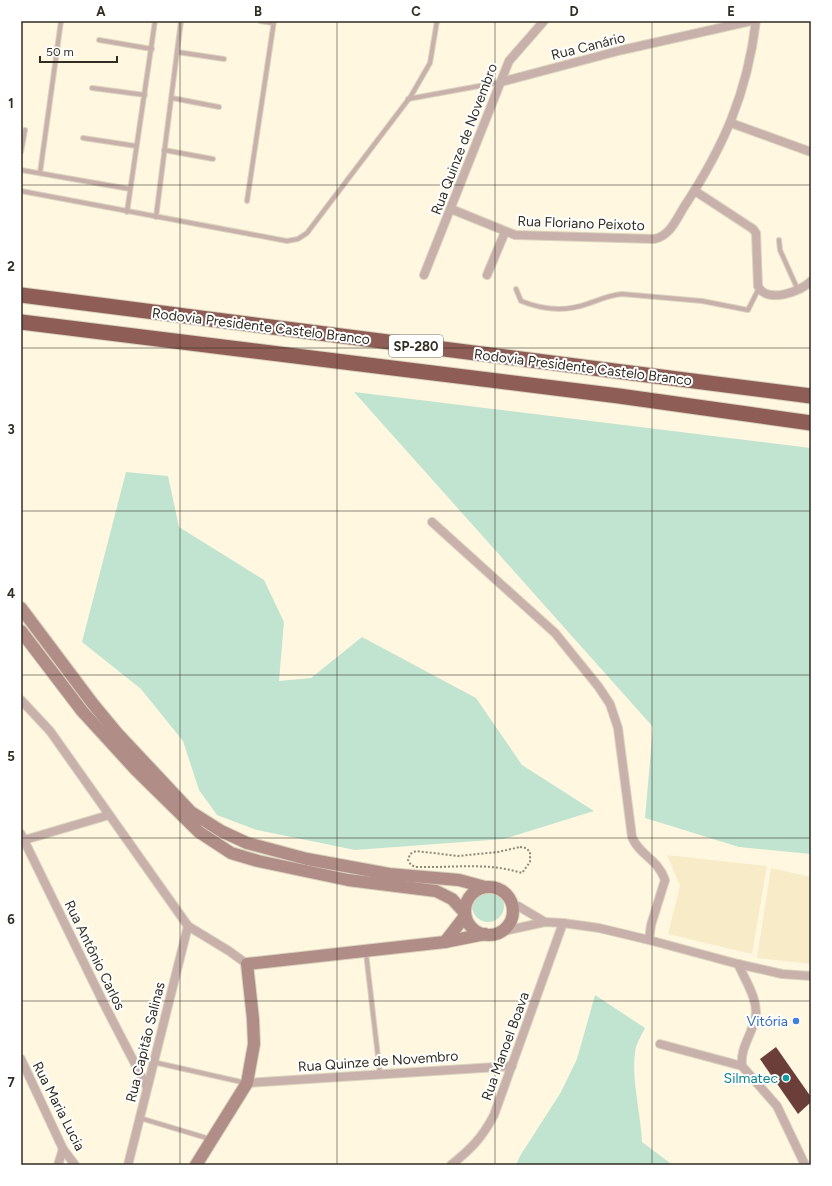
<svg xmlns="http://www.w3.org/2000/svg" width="832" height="1186" viewBox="0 0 832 1186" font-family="Figtree,sans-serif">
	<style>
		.built { fill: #f7ebc8 }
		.green { fill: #c1e4d0 }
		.building { fill: #6c3e3a }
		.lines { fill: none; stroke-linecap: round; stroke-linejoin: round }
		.lane-casing { stroke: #dad3be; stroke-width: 6 }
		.street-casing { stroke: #dad3be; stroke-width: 10 }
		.secondary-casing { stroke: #dad3be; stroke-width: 14 }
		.highway-casing { stroke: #dad3be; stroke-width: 17 }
		.path { stroke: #8e8878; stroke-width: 2; stroke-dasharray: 2 2; stroke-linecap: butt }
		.lane { stroke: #c8b0ab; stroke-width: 4 }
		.street { stroke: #c8b0ab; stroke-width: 8 }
		.secondary { stroke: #b08d87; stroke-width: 12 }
		.highway { stroke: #8e5e56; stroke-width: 15 }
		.grid { fill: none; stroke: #312d23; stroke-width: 1; stroke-opacity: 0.55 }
		.shop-dot { fill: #3f7fe0; stroke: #fff; stroke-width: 1.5 }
		.culture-dot { fill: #0f9aa8; stroke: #fff; stroke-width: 1.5 }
		.labels { text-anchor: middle; stroke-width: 4; stroke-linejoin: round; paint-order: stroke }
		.shield { fill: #fff; stroke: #6f6c65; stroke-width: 1 }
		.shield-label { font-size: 13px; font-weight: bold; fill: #312d23 }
		.street-label { font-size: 14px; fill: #312d23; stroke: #fff }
		.shop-label { font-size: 14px; fill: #366cbe; stroke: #fff; text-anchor: end }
		.culture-label { font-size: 14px; fill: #0d838f; stroke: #fff; text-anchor: end }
		.neatline { fill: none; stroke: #312d23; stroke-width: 1.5 }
		.grid-label { font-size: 13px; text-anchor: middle; font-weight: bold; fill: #312d23 }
	</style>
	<rect width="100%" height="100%" fill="#fff7e0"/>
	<g class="built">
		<path d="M667,855L767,866L752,954L668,934L680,886Z"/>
		<path d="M771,868L811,877V964L757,958Z"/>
	</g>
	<g class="green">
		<path d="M354,392L811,448V854L739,847L645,818L653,727Z"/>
		<path d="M126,472L168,476L179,527L264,580L284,622L279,681L311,678L362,637L476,698L522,765L594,811L504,839L355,850L257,830L217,815L199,790L183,741L141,689L82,642Z"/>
		<circle cx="488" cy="906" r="16"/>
		<path d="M595,995L645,1028C642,1034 638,1041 636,1047C630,1076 641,1113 642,1142L670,1163L675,1165H516L520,1156L561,1092L577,1059Z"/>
	</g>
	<path class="building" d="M776,1047L811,1097V1102L798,1114L760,1059Z"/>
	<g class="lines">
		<g class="lane-casing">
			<g id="lane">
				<path d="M260,21L273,23"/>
				<path d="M99,40L152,49"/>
				<path d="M177,52L224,59"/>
				<path d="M92,88L145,95"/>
				<path d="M172,98L219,107"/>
				<path d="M408,99L501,82"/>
				<path d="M83,138L136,146"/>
				<path d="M164,150L213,159"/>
				<path d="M21,152L25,130"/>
				<path d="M21,170L130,189"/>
				<path d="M40,173L61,21"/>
				<path d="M21,191L287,241L298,239L307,233L411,96L430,63L437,21"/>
				<path d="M247,201L274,21"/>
				<path d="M127,212L155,21"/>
				<path d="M156,217L181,21"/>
				<path d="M779,240L780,250L798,290"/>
				<path d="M516,289L521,301C541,309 565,312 587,304C599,300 609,295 622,294L702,301L748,310L759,288"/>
				<path d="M366,953L380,1074"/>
				<path d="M153,1062L246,1083"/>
				<path d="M140,1118L210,1139"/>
			</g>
		</g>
		<g class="street-casing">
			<g id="street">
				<path d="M501,82L622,50L751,21"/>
				<path d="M731,123L811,152"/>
				<path d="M695,191L753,229L756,233L758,286C766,304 801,292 811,281"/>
				<path d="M451,209L515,235L654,239C670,236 676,220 684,207C724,146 747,94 756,21"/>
				<path d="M424,275L509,61L544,21"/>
				<path d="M487,275L505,232"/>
				<path d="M432,522L555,633L598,686L610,704L618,728L632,837C639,855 658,859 665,880L651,925L649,940"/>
				<path d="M21,700L50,731L188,926L229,951L247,964"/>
				<path d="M21,834L103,1002L147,1087"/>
				<path d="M21,841L109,815"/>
				<path d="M512,907L518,906L545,922"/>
				<path d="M500,932L545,922L563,923L599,928L649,940L738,964L782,974L811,976"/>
				<path d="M738,964C745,980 760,1002 755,1019C751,1036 740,1048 742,1066"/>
				<path d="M660,1044L742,1066L777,1106L805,1165"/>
				<path d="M21,1059L63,1149L75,1165"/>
				<path d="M247,1083L512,1066"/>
				<path d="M58,1165L63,1149"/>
				<path d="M128,1165L188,926"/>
				<path d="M451,1165C471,1149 482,1138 494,1115L563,923"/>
			</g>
		</g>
		<g class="secondary-casing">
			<g id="secondary">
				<path d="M21,608L93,704L117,733L191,812L221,831L247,843L307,859L389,874L459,880L485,887"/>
				<path d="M21,631L82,711L136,770L199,832L231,853L258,861L348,880L436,891L452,899L465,913"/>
				<circle cx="489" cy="911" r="24"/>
				<path d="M445,942L465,916"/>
				<path d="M196,1165L247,1083L254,1044L253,1019L247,964L445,942L485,934"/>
			</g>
		</g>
		<g class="highway-casing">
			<g id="highway">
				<path d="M21,295L811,396"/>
				<path d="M21,322L619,396L811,423"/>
			</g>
		</g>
		<path class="path" d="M520,847L526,848L530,852V862L522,873C487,862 452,868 416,867L411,865L408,860L410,854L416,851L458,856L498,852Z"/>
		<use href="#lane" class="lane"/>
		<use href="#street" class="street"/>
		<use href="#secondary" class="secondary"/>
		<use href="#highway" class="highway"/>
	</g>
	<path class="grid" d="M180,21V1165M337,21V1165M495,21V1165M652,21V1165M21,185H811M21,348H811M21,511H811M21,675H811M21,838H811M21,1001H811"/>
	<circle class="shop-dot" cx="796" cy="1021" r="4"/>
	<circle class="culture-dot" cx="786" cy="1078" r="4"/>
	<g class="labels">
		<rect class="shield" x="389" y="335" width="54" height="22" rx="3"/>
		<g class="shield-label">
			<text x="416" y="351">SP-280</text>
		</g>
		<g class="street-label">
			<text transform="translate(588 46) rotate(-14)" y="5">Rua Canário</text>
			<text transform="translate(464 139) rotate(-69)" y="5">Rua Quinze de Novembro</text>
			<text transform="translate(581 223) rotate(2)" y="5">Rua Floriano Peixoto</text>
			<text transform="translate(261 326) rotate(7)" y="5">Rodovia Presidente Castelo Branco</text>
			<text transform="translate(583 367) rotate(7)" y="5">Rodovia Presidente Castelo Branco</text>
			<text transform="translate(95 955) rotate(64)" y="5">Rua Antônio Carlos</text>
			<text transform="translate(145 1042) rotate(-76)" y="5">Rua Capitão Salinas</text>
			<text transform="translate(505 1046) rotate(-70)" y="5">Rua Manoel Boava</text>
			<text transform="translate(378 1061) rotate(-4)" y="5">Rua Quinze de Novembro</text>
			<text transform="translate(59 1106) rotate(63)" y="5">Rua Maria Lucia</text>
		</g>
		<g class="shop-label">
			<text x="788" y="1026">Vitória</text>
		</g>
		<g class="culture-label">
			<text x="778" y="1083">Silmatec</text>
		</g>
	</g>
	<rect width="832" height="1186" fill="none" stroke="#ffffff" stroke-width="44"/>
	<path d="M40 56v6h77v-6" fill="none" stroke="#312d23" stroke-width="2"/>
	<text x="46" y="56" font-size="12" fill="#312d23" stroke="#ffffff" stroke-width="3" paint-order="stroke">50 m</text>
	<rect x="22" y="22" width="788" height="1142" class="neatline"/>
	<g class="grid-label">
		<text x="101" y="16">A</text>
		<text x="258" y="16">B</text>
		<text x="416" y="16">C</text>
		<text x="574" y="16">D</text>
		<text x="731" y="16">E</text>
		<text x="11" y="108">1</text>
		<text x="11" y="271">2</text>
		<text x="11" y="434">3</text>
		<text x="11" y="598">4</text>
		<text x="11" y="761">5</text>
		<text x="11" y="924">6</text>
		<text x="11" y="1087">7</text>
	</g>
</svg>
